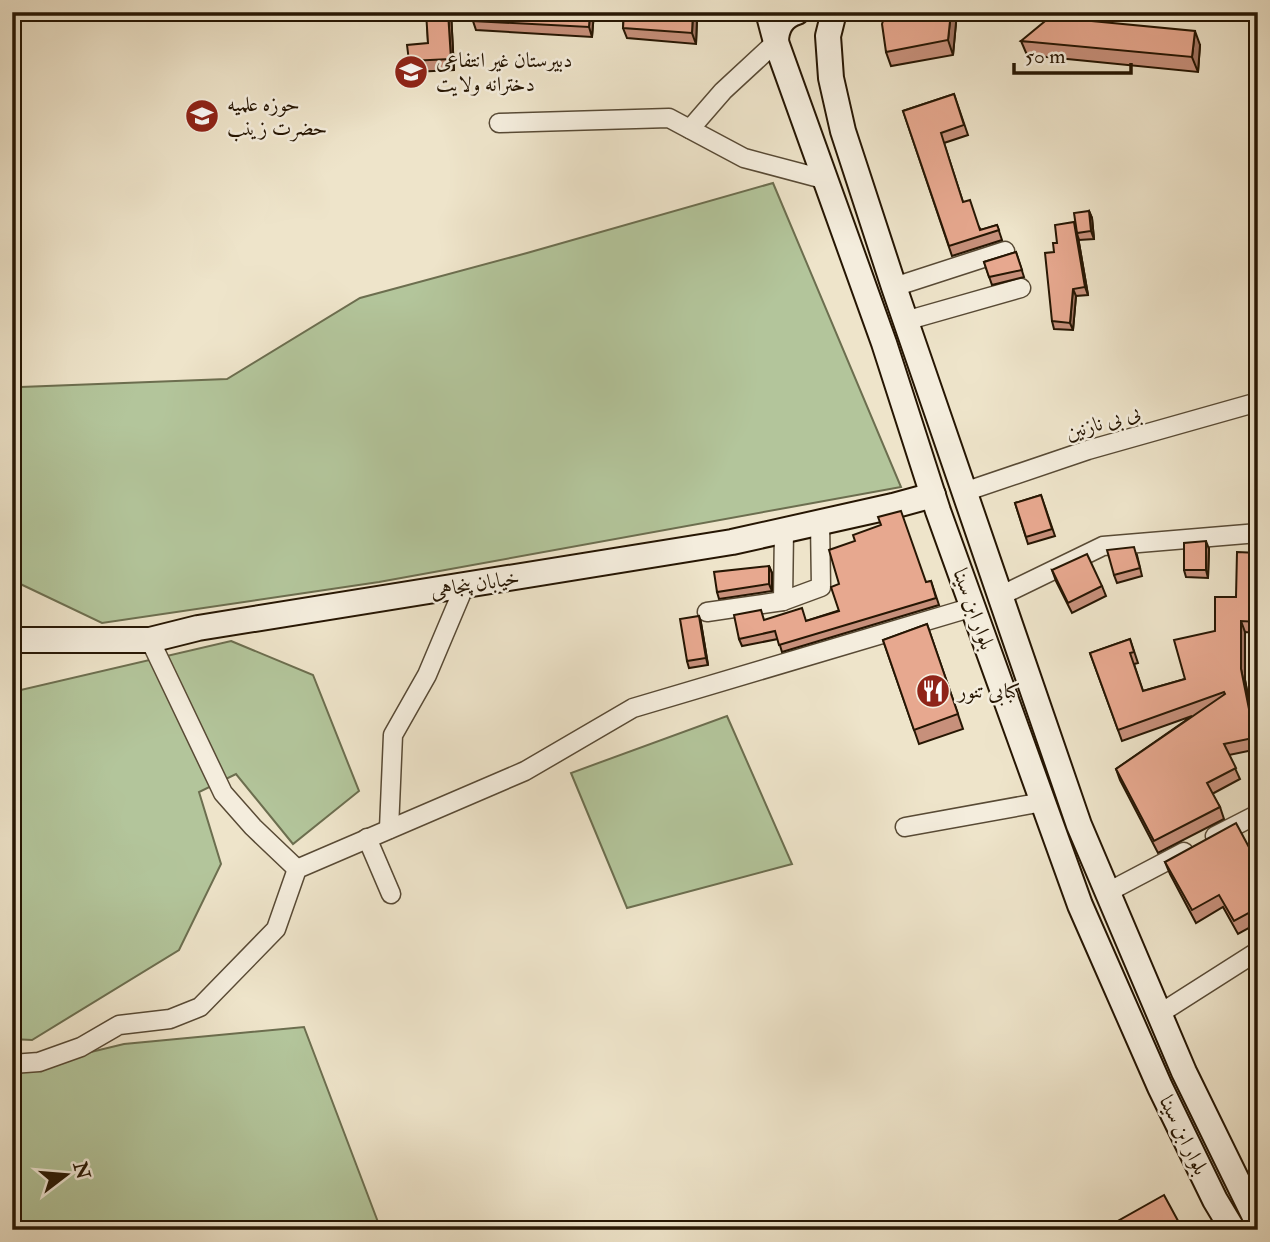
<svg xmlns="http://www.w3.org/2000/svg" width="1270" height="1242" viewBox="0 0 1270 1242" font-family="'IM FELL Double Pica',Amiri,serif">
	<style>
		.green { fill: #b3c59b; stroke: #6c6e4f; stroke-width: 2 }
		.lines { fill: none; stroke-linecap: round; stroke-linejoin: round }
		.street-casing { stroke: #584a35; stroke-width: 21 }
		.secondary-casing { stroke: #261603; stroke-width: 28 }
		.street { stroke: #f4eddd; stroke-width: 18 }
		.secondary { stroke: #f4eddd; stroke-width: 24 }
		.wall { fill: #c7907b; stroke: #261603; stroke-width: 2 }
		.shaded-wall { fill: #a27664; stroke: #261603; stroke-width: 2 }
		.building { fill: #e7a88f; stroke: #261603; stroke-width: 2 }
		.labels { text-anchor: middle; stroke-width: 5; stroke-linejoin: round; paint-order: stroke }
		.poi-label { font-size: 21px; fill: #261603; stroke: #f4eddd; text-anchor: start }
		.street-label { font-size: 21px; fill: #261603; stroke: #f4eddd }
	</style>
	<rect width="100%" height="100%" fill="#eee4ca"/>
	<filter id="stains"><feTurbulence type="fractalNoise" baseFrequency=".00286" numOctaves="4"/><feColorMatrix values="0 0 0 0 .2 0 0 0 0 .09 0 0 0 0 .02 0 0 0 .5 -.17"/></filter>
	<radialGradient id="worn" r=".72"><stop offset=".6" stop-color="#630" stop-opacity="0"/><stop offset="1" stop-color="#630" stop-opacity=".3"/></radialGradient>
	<g class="green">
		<path d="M773,183L901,487L379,582L102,623L12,580V414L21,387L227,379L360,298L527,253Z"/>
		<path d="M231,641L313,675L359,791L293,844L236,774L199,792L221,864L179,950L32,1040L12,1039V692Z"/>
		<path d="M727,716L792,864L627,908L571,773Z"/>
		<path d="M304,1027L381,1230H250L112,1222L113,1230H12V1071L124,1044Z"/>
	</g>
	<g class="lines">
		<g class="street-casing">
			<g id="street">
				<path d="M499,123L669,118L744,158L827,180"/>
				<path d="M690,129L723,91L776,42"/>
				<path d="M894,287L1005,251"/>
				<path d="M905,321L1021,288"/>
				<path d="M964,492L1088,450L1258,402"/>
				<path d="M784,530L783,601L821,587L820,522"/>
				<path d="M1000,596L1103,546L1258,533"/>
				<path d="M707,612L783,601"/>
				<path d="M150,640L223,793L253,827L297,869"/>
				<path d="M905,827L1043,802"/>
				<path d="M389,829L393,735L427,675L465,585"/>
				<path d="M1215,836L1258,814"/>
				<path d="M367,838L391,894"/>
				<path d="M1106,893L1184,852"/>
				<path d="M1159,1014L1258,951"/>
				<path d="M12,1064L39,1062L81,1047L119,1025L170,1019L200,1007L276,929L297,869L525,771L633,708L973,607"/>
			</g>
		</g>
		<g class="secondary-casing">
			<g id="secondary">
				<path d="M768,12L776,42L884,343L938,511L1080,905L1160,1087L1215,1200L1233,1230"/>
				<path d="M834,12L828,36L831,78L843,131L894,287L1079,825L1184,1072L1258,1223"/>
				<path d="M776,42C776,27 783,16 797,12"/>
				<path d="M12,640H150L198,628L732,542L893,506L933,495"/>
			</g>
		</g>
		<use href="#street" class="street"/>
		<use href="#secondary" class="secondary"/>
	</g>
	<g class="wall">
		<path d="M406,12H451L454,70L413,72L409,61L428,43L427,19L409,20Z"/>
		<path d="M473,12H594L592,37L476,30L473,21Z"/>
		<path d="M624,12H695L697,19L696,44L627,38L623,28Z"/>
		<path d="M886,12H957L953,55L891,66L886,52Z"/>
		<path d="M1021,41L1200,45L1198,72L1027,55Z"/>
		<path d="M954,94L968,135L944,143L963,202L981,230L997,225L1002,240L952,256L903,111Z"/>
		<path d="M1089,211L1092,218L1094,239L1079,240L1078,237L1088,295L1076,296L1073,330L1054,329L1052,321L1054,252L1057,243L1076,227Z"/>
		<path d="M1016,252L1024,277L992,285L984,262Z"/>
		<path d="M1041,495L1055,536L1028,544L1015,503Z"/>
		<path d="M1209,549L1208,578L1186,577L1184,570Z"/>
		<path d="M1258,553V633L1245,632V680L1253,724L1258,723V749L1229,755L1240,779L1212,794L1220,807L1224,819L1158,853L1120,780L1116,769L1192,716L1122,741L1090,653L1130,639L1138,663L1134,664L1143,691L1185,679L1236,597Z"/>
		<path d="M1137,555L1142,576L1117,583L1114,575Z"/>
		<path d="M769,566L772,573V591L719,599L717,592Z"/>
		<path d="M1052,570L1102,586L1106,596L1072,613L1056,581Z"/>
		<path d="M931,581L939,605L782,652L778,639L742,646L739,639L765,620L806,621Z"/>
		<path d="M701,623L708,665L689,668L687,661Z"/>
		<path d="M927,624L963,729L919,744L883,640Z"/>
		<path d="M1165,862L1258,864V923L1238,934L1223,907L1196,923L1170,874Z"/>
	</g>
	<g class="shaded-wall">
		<path d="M448,12H451L454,70L451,59Z"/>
		<path d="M590,12H594L592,37L589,27Z"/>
		<path d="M693,12H695L697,19L696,44L692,33Z"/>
		<path d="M951,12H957L953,55L948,40Z"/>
		<path d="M1195,31L1200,45L1198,72L1192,57Z"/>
		<path d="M1089,211L1092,218L1094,239L1091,231Z"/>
		<path d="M1074,222L1078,237L1088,295L1085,287Z"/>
		<path d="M1073,289L1076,296L1073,330L1070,323Z"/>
		<path d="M1206,541L1209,549L1208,578L1206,570Z"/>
		<path d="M769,566L772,573V591L769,584Z"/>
		<path d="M699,616L701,623L708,665L706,658Z"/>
		<path d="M1241,621L1245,632V680L1256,736L1252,724L1241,669Z"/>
	</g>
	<g class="building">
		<path d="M426,12H448L451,59L409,61L407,45L428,43Z"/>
		<path d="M473,12H590L589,27L473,21Z"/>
		<path d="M624,12H693L692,33L623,28Z"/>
		<path d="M886,12H951L948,40L886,52L882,24Z"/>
		<path d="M1050,17L1195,31L1192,57L1021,41Z"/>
		<path d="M954,94L964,125L941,133L953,171L963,202L970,200L980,230L997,225L999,230L949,246L903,111Z"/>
		<path d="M1089,211L1091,231L1077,233L1074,213Z"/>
		<path d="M1074,222L1085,287L1073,289L1070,323L1052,321L1045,253L1054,252L1053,243H1057L1055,225Z"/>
		<path d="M1016,252L1022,270L989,277L984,262Z"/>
		<path d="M1041,495L1052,529L1026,537L1015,503Z"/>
		<path d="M901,511L926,582L931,581L936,598L779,645L775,631L739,639L734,615L761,610L764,620L802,608L806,621L839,611L831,587L839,584L829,550L855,541L853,535L881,525L878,517Z"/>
		<path d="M1206,541V570H1184V543Z"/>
		<path d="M1134,547L1140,568L1114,575L1107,550Z"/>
		<path d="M1237,552L1258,553V622L1241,621V669L1252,724L1258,723V737L1224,744L1236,768L1207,783L1220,807L1154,841L1116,769L1225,694L1224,692L1118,730L1090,653L1130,639L1134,652L1130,653L1143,691L1185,679L1174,640L1215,631V597H1236Z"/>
		<path d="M1087,554L1102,586L1068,603L1052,570Z"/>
		<path d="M769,566V584L717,592L714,572Z"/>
		<path d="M699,616L706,658L687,661L680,619Z"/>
		<path d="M927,624L958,714L914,730L883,640Z"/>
		<path d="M1236,823L1258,864V908L1234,921L1219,895L1192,910L1165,862Z"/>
		<path d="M1164,1195L1183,1230H1111L1109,1226Z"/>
	</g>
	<defs>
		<g id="school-disc" transform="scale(1.75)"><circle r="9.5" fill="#8f2418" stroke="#f4eddd"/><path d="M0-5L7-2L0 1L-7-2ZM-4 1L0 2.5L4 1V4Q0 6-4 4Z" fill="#fff"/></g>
		<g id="restaurant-disc" transform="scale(1.75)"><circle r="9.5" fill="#8f2418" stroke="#f4eddd"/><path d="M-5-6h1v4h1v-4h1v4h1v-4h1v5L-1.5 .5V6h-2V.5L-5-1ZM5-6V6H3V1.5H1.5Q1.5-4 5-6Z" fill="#fff"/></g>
	</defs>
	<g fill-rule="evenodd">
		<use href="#school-disc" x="411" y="72"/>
		<use href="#school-disc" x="202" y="116"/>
		<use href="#restaurant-disc" x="933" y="691"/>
	</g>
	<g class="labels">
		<g class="poi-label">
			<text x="436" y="67">دبیرستان غیر انتفاعی<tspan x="436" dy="24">دخترانه ولایت</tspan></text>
			<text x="227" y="111">حوزه علمیه<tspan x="227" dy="24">حضرت زینب</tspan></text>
			<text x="958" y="698">کبابی تنور</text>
		</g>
		<g class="street-label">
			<text transform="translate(1103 422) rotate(-17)" y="7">بی بی نازنین</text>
			<text transform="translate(475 584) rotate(-9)" y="7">خیابان پنجاهی</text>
			<text transform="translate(974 609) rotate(70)" y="7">بلوار ابن سینا</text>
			<text transform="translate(1184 1135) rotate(64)" y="7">بلوار ابن سینا</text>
		</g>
	</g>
	<rect width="1270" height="1242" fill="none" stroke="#eee4ca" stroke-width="42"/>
	<rect x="14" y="14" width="1242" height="1214" fill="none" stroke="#261603" stroke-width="3.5"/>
	<rect x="21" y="21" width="1228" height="1200" fill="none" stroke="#261603" stroke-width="2"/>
	<g transform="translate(66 1175) rotate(74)" stroke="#f4eddd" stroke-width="5" paint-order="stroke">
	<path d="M0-5L12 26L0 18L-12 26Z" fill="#261603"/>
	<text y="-10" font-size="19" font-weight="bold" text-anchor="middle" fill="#261603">N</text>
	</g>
	<path d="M1014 63v10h117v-10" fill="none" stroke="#261603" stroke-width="3.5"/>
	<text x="1025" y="63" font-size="21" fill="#261603" stroke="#f4eddd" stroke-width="5" paint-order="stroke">50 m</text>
	<rect width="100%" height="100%" filter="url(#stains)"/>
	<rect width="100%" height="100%" fill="url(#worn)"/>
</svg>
